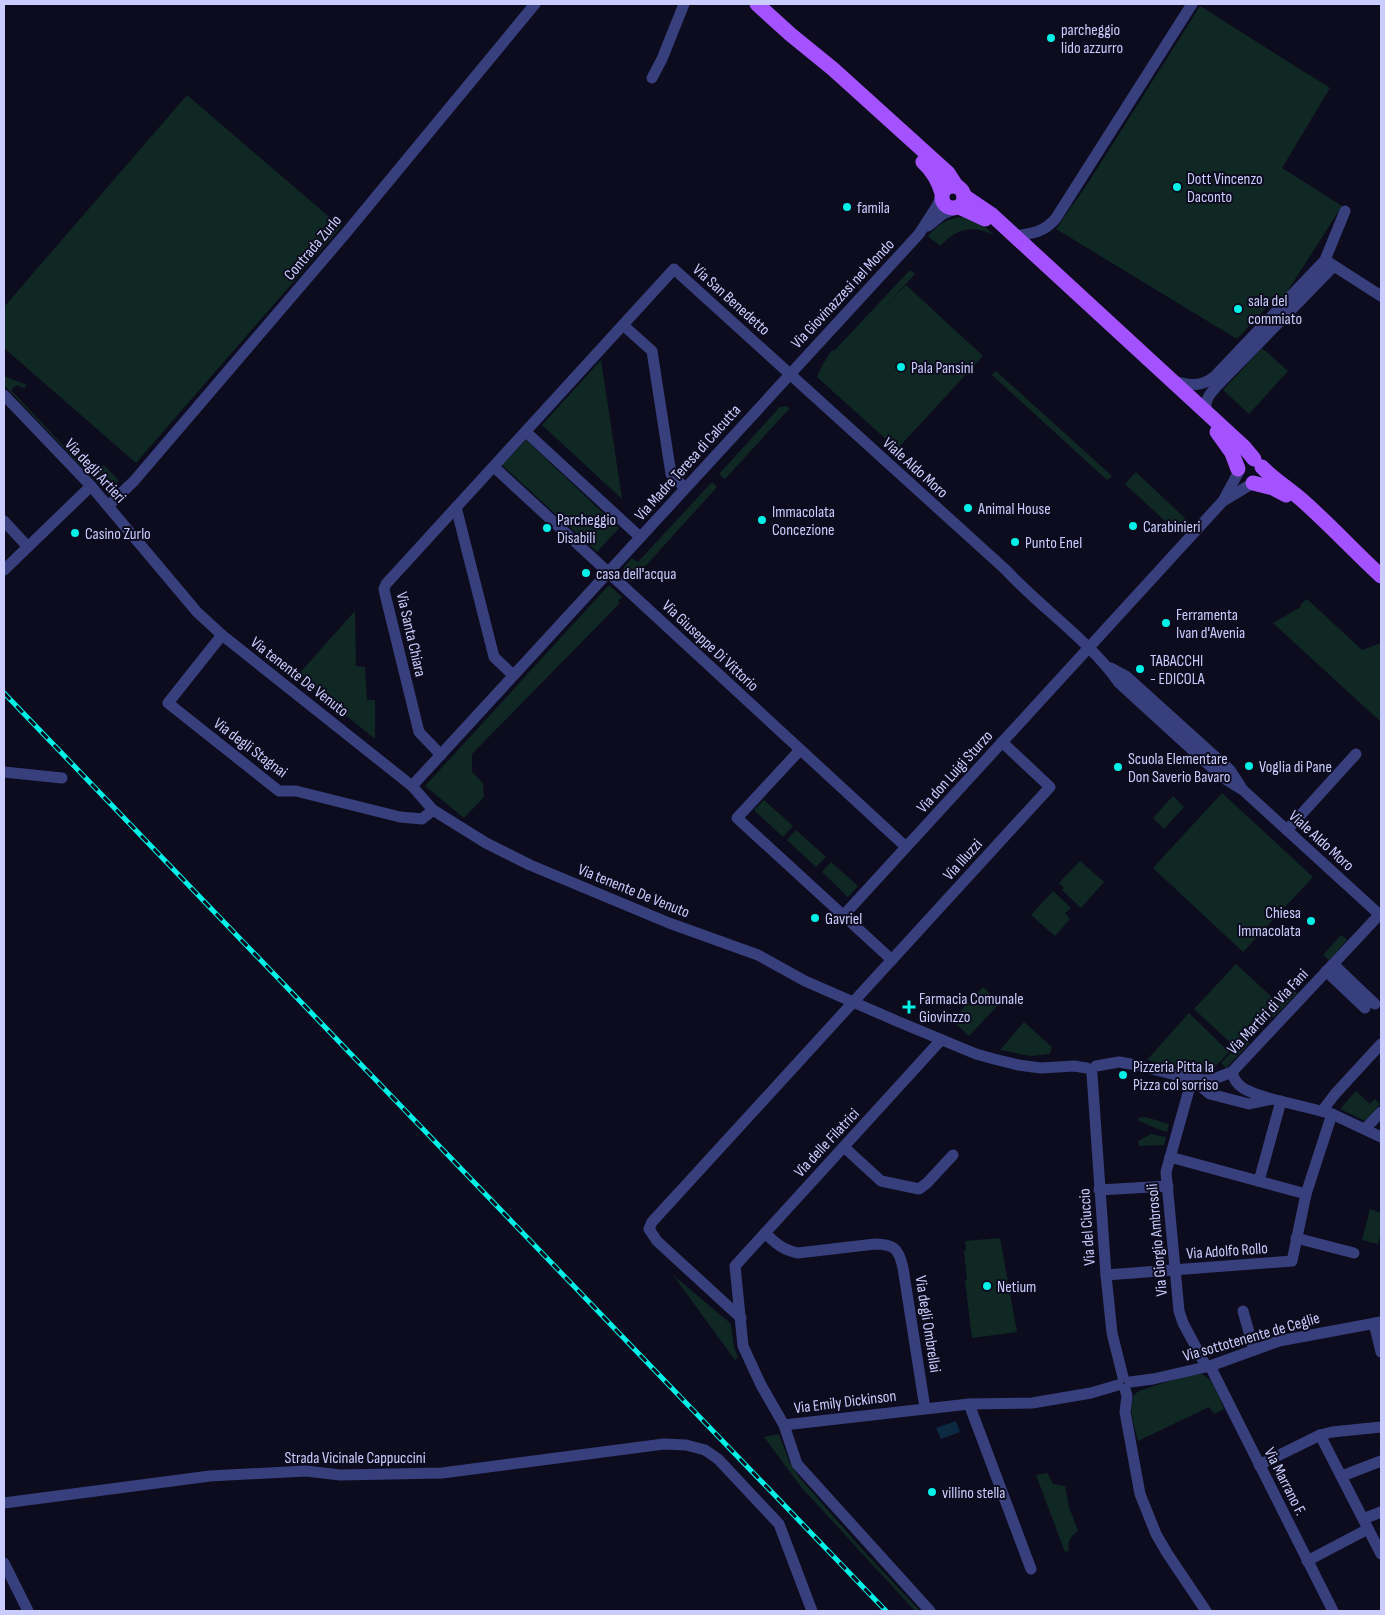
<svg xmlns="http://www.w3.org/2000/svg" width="1385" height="1615" viewBox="0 0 1385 1615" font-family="'Sofia Sans Condensed',sans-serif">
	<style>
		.green { fill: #0f2823 }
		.water { fill: #0c2942 }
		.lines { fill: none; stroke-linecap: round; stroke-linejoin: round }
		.minor { stroke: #383f7d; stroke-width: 11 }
		.major { stroke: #a452fd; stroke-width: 15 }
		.rail-casing { stroke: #03f1e6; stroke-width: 5 }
		.rail { stroke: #0d0c1e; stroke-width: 3; stroke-dasharray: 9; stroke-linecap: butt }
		.poi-dot { fill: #03f1e6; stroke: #0d0c1e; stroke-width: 2 }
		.labels { text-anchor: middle; stroke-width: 4; stroke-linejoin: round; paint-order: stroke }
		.poi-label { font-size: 16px; fill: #caccfe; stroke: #0d0c1e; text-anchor: start }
		.street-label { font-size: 16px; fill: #caccfe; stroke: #0d0c1e }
	</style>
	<rect width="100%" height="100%" fill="#0d0c1e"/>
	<g class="green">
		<path d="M1200,6L1330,88L1282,168L1342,206L1280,303L1274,299L1237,339L1056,229L1088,183Z"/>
		<path d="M187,95L341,227L136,463L4,348V307Z"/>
		<path d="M963,217L981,223L994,235C972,224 956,229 940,246L928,236C939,224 947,218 963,217Z"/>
		<path d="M910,270L915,274L886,305L906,285L983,356L897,449L817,377L822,366L832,350L834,351Z"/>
		<path d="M1262,348L1288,371L1249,414L1223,390Z"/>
		<path d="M601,360L622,499L542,425Z"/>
		<path d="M996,371L1112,476L1107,480L992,375Z"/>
		<path d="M4,376L27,385L24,388L17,385L11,390L92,476L104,465L119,481C112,487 102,485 94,480L4,385Z"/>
		<path d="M785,406L790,408L725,479L719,474L778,409L777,408Z"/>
		<path d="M526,440L619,528L597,552L502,465Z"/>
		<path d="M1136,472L1189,522L1178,533L1125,484Z"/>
		<path d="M712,482L717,487L631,582L624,573V567L632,558L638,562Z"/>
		<path d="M609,585L622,597L618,601L620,603L472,754V772L483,783L484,797L464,818L425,786Z"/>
		<path d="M1307,599L1362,650L1381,643V722L1273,623L1301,607V604Z"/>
		<path d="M355,611L356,666L365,667L367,700H375V739L297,676Z"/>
		<path d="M1222,793L1313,877L1243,952L1153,868Z"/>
		<path d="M1173,796L1184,807L1164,829L1153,818Z"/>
		<path d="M764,800L793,826L783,837L754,810Z"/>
		<path d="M796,830L826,857L816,867L787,840Z"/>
		<path d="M1080,861L1104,882L1081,908L1062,890L1064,888L1059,883Z"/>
		<path d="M831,862L858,886L848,897L822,872Z"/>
		<path d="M1053,891L1071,908L1065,913L1070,919L1055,936L1031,915Z"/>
		<path d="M1341,935L1347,940L1329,960L1323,955Z"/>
		<path d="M1236,964L1275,1000L1233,1045L1194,1009Z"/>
		<path d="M983,987L1000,1003L969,1036L952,1020Z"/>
		<path d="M1291,988L1297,993L1273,1018L1268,1013Z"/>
		<path d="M1189,1013L1229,1052L1209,1073L1198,1072L1147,1060Z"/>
		<path d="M1024,1022L1052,1047L1050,1054L1031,1056L1000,1050Z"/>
		<path d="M1245,1038L1250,1043L1226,1068L1221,1063Z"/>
		<path d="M1356,1091L1370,1104L1375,1099L1380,1104L1365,1121L1340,1109Z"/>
		<path d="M1145,1117L1169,1124L1167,1132C1156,1129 1148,1125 1138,1120V1118Z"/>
		<path d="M1151,1134L1166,1137L1164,1145L1139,1146L1138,1141Z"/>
		<path d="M1370,1209L1381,1213V1231L1378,1244L1362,1240Z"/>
		<path d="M1000,1238L1017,1332L972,1338L965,1280H967L964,1251L966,1250L965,1241Z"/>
		<path d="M673,1275L731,1324L734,1347L738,1357L735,1360Z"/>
		<path d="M1194,1373C1212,1372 1218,1395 1224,1409L1214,1414L1209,1407L1138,1441C1135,1426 1124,1400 1139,1391Z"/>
		<path d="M779,1434L789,1461L799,1477L862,1549L920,1611H915L802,1488L764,1437Z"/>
		<path d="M1047,1473L1053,1484L1065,1486L1069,1507L1078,1531C1070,1536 1067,1542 1069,1551L1065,1552L1036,1475Z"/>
	</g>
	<path class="water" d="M956,1421L960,1432L941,1439L936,1428Z"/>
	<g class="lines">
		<g class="minor">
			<path d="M652,78L662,59L684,4"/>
			<path d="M928,226L943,214L955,209"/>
			<path d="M1015,236C1031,234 1045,232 1056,218L1192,4"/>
			<path d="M1328,262L1381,296"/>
			<path d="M623,325L652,351L671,474L685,488"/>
			<path d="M1174,381C1191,386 1202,387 1215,376L1325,260L1345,211"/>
			<path d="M4,395L91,486L197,612L222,635L412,786L433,810L486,843L530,865L669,923L758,955L805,981L899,1022L976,1054L994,1059L1018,1065L1041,1068L1074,1066L1087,1068"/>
			<path d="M1206,412C1205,400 1208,396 1216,387L1334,266"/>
			<path d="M526,432L640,537"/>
			<path d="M494,467L906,847"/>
			<path d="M1225,500L1253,483"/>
			<path d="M108,506L134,481L346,233L535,4"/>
			<path d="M456,507L494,657L513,675"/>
			<path d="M4,521L28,547"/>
			<path d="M4,570L91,486"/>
			<path d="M222,635L168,703L279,791H296L400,817L422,819L433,810"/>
			<path d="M1111,668L1126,676L1230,770L1241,787"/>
			<path d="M800,750L737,818L892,960"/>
			<path d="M441,755L419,732L385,594L384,589L386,584L674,269L1006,570C1041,608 1090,641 1119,683L1222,777L1243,790L1381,916"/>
			<path d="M4,772L62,778"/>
			<path d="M412,786L919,234L937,206L941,197"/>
			<path d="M1287,830L1356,754"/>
			<path d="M843,916L1223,501L1238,473"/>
			<path d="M1333,964L1375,1004"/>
			<path d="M1326,971L1365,1008"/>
			<path d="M1096,1066L1119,1062L1136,1065L1192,1079L1210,1094L1249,1104L1272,1099L1313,1109L1332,1114L1381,1137"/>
			<path d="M1232,1072C1236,1091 1255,1093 1271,1099"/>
			<path d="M1092,1074L1106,1275L1112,1333L1123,1377"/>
			<path d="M1192,1079L1166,1172L1179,1311L1183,1323L1206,1366"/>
			<path d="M1192,1079L1211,1080L1232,1072L1381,913"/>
			<path d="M1322,1111L1335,1094L1381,1044"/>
			<path d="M1365,1129L1381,1112"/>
			<path d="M844,1147L881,1181L919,1189L927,1183L953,1155"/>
			<path d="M1170,1157L1306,1194"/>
			<path d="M1259,1181L1281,1101"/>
			<path d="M1099,1190L1168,1186"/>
			<path d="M765,1233C775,1243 783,1250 798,1253L875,1244C894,1244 899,1249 903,1268L925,1408"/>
			<path d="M1296,1238L1354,1253"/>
			<path d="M1106,1275L1292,1261L1306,1194L1332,1114"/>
			<path d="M1243,1311L1254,1350"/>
			<path d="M741,1318L657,1241L649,1229L652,1222L1050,787L1002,742"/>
			<path d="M1374,1323L1381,1352"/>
			<path d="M1210,1366L1333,1611"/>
			<path d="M1130,1382L1153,1379L1210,1366L1279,1341L1381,1322"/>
			<path d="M1125,1389L1127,1396L1125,1412L1140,1494L1156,1534L1167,1553L1206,1611"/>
			<path d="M969,1404L1031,1569"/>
			<path d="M784,1425L969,1404L1032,1403L1091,1393L1118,1385"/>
			<path d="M1320,1435L1381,1554"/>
			<path d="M1259,1465L1320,1435L1332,1432L1381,1427"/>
			<path d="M1342,1476L1381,1461"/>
			<path d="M4,1503L210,1476L306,1471L340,1475L442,1473L664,1444L686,1445L705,1450L718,1459L779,1524L812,1611"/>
			<path d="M1363,1519L1381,1512"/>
			<path d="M1307,1561L1368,1529"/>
			<path d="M4,1563L28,1611"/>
			<path d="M930,1611L797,1464L784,1425L761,1385L743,1346L735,1266L941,1040"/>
		</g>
		<g class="major">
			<path d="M757,4L790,34L833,69L948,173L957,187"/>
			<path d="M923,162C933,171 938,180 942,193"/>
			<circle cx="953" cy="197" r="11"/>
			<path d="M964,196L992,215L1244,447L1254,459"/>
			<path d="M959,207L985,219"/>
			<path d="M1217,432L1232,453L1238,469"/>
			<path d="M1262,467C1274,480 1290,489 1303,501C1330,525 1355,552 1381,576"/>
			<path d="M1253,483L1273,488L1286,495"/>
		</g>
		<g class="rail-casing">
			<path id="rail" d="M4,693L886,1611"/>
		</g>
		<use href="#rail" class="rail"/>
	</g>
	<g class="poi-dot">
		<circle cx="1051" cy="38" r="5"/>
		<circle cx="1177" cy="187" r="5"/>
		<circle cx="847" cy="207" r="5"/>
		<circle cx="1238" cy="309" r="5"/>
		<circle cx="901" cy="367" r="5"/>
		<circle cx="968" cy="508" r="5"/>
		<circle cx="762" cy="520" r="5"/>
		<circle cx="1133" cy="526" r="5"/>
		<circle cx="547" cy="528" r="5"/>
		<circle cx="75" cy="533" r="5"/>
		<circle cx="1015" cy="542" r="5"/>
		<circle cx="586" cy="573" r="5"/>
		<circle cx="1166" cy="623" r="5"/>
		<circle cx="1140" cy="669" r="5"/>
		<circle cx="1249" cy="766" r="5"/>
		<circle cx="1118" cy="767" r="5"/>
		<circle cx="815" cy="918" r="5"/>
		<circle cx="1311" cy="921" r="5"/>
		<path d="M906.5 999.5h5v5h5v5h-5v5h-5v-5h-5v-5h5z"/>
		<circle cx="1123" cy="1075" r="5"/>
		<circle cx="987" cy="1286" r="5"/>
		<circle cx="932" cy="1492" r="5"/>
	</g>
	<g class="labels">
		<g class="poi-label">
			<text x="1061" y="35">parcheggio<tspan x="1061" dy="18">lido azzurro</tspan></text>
			<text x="1187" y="184">Dott Vincenzo<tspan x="1187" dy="18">Daconto</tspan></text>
			<text x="857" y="213">famila</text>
			<text x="1248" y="306">sala del<tspan x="1248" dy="18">commiato</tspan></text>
			<text x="911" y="373">Pala Pansini</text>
			<text x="978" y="514">Animal House</text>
			<text x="772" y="517">Immacolata<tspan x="772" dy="18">Concezione</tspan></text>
			<text x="557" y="525">Parcheggio<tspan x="557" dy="18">Disabili</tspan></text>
			<text x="1143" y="532">Carabinieri</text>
			<text x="85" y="539">Casino Zurlo</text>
			<text x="1025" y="548">Punto Enel</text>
			<text x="596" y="579">casa dell'acqua</text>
			<text x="1176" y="620">Ferramenta<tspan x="1176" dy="18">Ivan d'Avenia</tspan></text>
			<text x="1150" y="666">TABACCHI<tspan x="1150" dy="18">- EDICOLA</tspan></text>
			<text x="1128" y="764">Scuola Elementare<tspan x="1128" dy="18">Don Saverio Bavaro</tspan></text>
			<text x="1259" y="772">Voglia di Pane</text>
			<text x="1301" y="918" text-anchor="end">Chiesa<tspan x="1301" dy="18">Immacolata</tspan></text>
			<text x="825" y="924">Gavriel</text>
			<text x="919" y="1004">Farmacia Comunale<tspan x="919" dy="18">Giovinzzo</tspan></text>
			<text x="1133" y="1072">Pizzeria Pitta la<tspan x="1133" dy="18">Pizza col sorriso</tspan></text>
			<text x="997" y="1292">Netium</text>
			<text x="942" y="1498">villino stella</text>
		</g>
		<g class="street-label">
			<text transform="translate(312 247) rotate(-50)" y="6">Contrada Zurlo</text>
			<text transform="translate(842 293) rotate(-47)" y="6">Via Giovinazzesi nel Mondo</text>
			<text transform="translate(732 299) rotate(42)" y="6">Via San Benedetto</text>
			<text transform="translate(687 462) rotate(-48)" y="6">Via Madre Teresa di Calcutta</text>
			<text transform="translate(916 467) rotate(42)" y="6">Viale Aldo Moro</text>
			<text transform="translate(96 470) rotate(47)" y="6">Via degli Artieri</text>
			<text transform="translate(412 634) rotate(77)" y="6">Via Santa Chiara</text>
			<text transform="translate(711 645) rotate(43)" y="6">Via Giuseppe Di Vittorio</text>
			<text transform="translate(300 676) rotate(38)" y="6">Via tenente De Venuto</text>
			<text transform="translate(251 747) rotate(37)" y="6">Via degli Stagnai</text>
			<text transform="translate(954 771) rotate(-48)" y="6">Via don Luigi Sturzo</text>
			<text transform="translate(1322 840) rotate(42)" y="6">Viale Aldo Moro</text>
			<text transform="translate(962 859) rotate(-48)" y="6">Via Illuzzi</text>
			<text transform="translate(634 890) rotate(22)" y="6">Via tenente De Venuto</text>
			<text transform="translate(1267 1011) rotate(-47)" y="6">Via Martiri di Via Fani</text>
			<text transform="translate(826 1142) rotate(-47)" y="6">Via delle Filatrici</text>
			<text transform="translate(1086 1227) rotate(-94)" y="6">Via del Ciuccio</text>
			<text transform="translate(1156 1240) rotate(-95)" y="6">Via Giorgio Ambrosoli</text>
			<text transform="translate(1227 1250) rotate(-4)" y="6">Via Adolfo Rollo</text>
			<text transform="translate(929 1324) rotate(81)" y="6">Via degli Ombrellai</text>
			<text transform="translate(1251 1336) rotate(-16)" y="6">Via sottotenente de Ceglie</text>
			<text transform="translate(845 1401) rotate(-7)" y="6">Via Emily Dickinson</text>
			<text x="355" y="1463">Strada Vicinale Cappuccini</text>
			<text transform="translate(1286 1481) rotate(63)" y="6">Via Marrano F.</text>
		</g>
	</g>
	<rect width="1385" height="1615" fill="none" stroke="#caccfe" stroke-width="10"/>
</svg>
